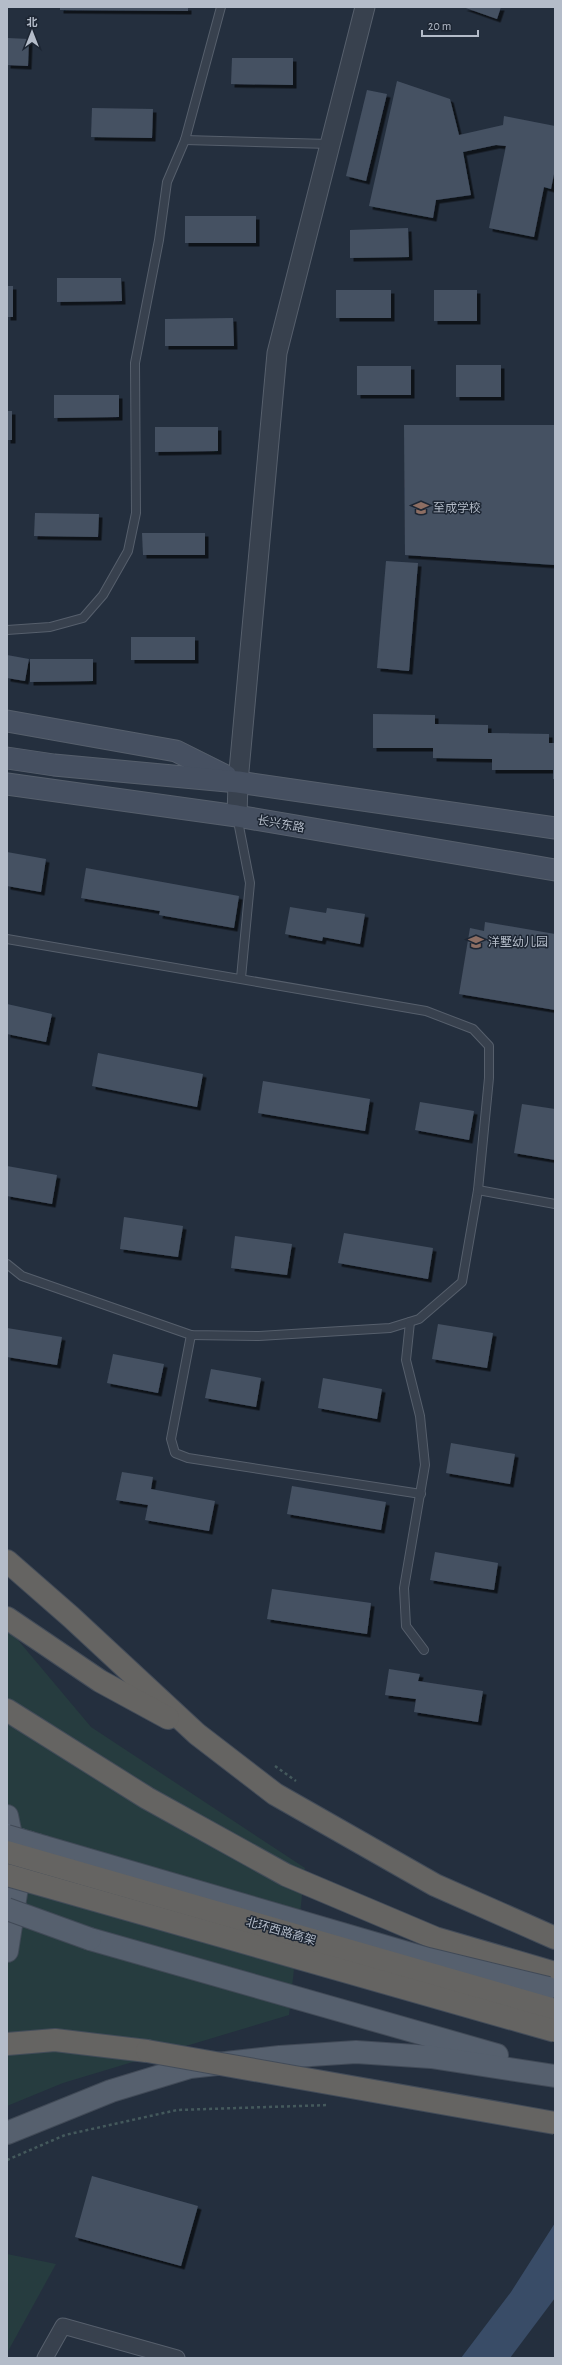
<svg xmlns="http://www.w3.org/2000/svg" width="562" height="2365" viewBox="0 0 562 2365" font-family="'Alegreya Sans','Noto Sans SC',sans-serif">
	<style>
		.green { fill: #263c3f }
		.water { fill: #394c67 }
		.building { fill: #455162; filter: url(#shadow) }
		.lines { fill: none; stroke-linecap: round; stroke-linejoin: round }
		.service-casing { stroke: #565f6c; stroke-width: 10 }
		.minor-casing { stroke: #565f6c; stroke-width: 17 }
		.tertiary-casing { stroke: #565f6c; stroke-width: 21 }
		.secondary-casing { stroke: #565f6c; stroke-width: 23 }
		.primary-casing { stroke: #414a57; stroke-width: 24 }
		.trunk-casing { stroke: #434c59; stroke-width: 24 }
		.path { stroke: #44595c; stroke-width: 2.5; stroke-dasharray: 3 3; stroke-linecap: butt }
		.service { stroke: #38414e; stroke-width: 8 }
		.minor { stroke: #38414e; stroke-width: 15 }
		.tertiary { stroke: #38414e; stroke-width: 19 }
		.secondary { stroke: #465061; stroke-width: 21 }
		.primary { stroke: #56606e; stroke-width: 22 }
		.trunk { stroke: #656462; stroke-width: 22 }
		.rail { stroke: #5a6575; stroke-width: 3; stroke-dasharray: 4 4; stroke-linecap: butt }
		.primary-bridge-casing { stroke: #414a57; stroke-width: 24; stroke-linecap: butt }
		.trunk-bridge-casing { stroke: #434c59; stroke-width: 24; stroke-linecap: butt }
		.primary-bridge { stroke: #56606e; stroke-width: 22 }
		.trunk-bridge { stroke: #656462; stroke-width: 22 }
		.labels { text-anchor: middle; stroke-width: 3; stroke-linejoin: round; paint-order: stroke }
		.poi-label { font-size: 12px; fill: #b4bcc9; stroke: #1d2633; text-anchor: start }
		.street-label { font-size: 12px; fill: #b4bcc9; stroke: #1d2633 }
	</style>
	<defs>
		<filter id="shadow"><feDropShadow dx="3.5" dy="3.5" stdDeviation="0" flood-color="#0009"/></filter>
	</defs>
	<rect width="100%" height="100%" fill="#242f3e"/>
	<g class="green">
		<path d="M7,1627L91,1727L305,1868L289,2015L63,2083L7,2106Z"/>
		<path d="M7,2254L56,2264L7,2353Z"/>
	</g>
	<path class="water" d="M555,2223V2298L510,2358H461L511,2292Z"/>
	<g class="building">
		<path d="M60,7H188V11L60,10Z"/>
		<path d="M463,7H501L497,19Z"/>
		<path d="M7,38L29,39L28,66L7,65Z"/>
		<path d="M232,58H293V85L231,84Z"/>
		<path d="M397,81L450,99L459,135L503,125L504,116L555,126V169L551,189L544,187L534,237L489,228L506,146L496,145L463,152L471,195L436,200L433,218L369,206Z"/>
		<path d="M367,90L387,94L366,181L346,176Z"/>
		<path d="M92,108L153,109L152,138L91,137Z"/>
		<rect x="185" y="216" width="71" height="27"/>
		<path d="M408,228L409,257L350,258V230Z"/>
		<path d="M57,278H121L122,301L57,302Z"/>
		<rect x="7" y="286" width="6" height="31"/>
		<rect x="336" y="290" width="55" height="28"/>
		<rect x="434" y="290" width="43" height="31"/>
		<path d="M233,318L234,346H165V319Z"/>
		<rect x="456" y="365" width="45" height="32"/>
		<rect x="357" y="366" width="54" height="29"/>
		<path d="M54,395H119V417L54,418Z"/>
		<rect x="7" y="411" width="5" height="29"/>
		<path d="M404,425H555V565L405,555Z"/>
		<path d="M155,427H218V451L155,452Z"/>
		<path d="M35,513L99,514L98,537L34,536Z"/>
		<path d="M142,533H205V555H143Z"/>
		<path d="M386,561L418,563L409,671L377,668Z"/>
		<rect x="131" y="637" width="64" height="23"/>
		<path d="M7,655L29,659L25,681L7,678Z"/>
		<path d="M30,659H93V681L30,682Z"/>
		<path d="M373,714L435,715V724L488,725V733L549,734V743H555V779H553V770H492V759L433,758V748H373Z"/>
		<path d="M7,852L46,859L41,892L7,886Z"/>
		<path d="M86,868L239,896L234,928L159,915L160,911L81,898Z"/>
		<path d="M290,907L326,913L327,908L365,914L360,944L323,937L322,941L285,934Z"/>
		<path d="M485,922L555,934V1010L459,994L470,928L484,931Z"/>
		<path d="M7,1004L52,1014L46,1042L7,1034Z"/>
		<path d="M98,1053L203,1074L197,1107L92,1086Z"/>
		<path d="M263,1081L370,1099L365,1131L258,1113Z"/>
		<path d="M420,1102L474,1111L469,1140L415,1130Z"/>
		<path d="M522,1104L555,1109V1160L514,1153Z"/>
		<path d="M7,1166L57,1175L52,1204L7,1196Z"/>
		<path d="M124,1217L183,1226L178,1257L120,1249Z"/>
		<path d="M344,1233L433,1248L428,1279L338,1263Z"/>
		<path d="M235,1236L292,1244L287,1275L231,1268Z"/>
		<path d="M438,1324L493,1333L487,1368L432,1359Z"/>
		<path d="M7,1328L62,1337L57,1365L7,1357Z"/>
		<path d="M113,1354L164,1364L158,1393L107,1383Z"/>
		<path d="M211,1369L261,1378L256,1407L205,1398Z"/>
		<path d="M323,1378L382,1389L377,1419L318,1408Z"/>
		<path d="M451,1443L515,1454L510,1484L446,1473Z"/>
		<path d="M122,1472L153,1477L151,1489L215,1501L209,1531L145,1520L148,1505L116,1500Z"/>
		<path d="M292,1486L386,1502L381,1530L287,1514Z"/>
		<path d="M435,1552L498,1563L494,1590L430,1580Z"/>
		<path d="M272,1589L371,1603L367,1634L267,1619Z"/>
		<path d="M389,1669L420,1674L418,1681L483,1691L478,1722L414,1712L416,1699L385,1695Z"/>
		<path d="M92,2176L198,2206L181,2266L75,2237Z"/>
	</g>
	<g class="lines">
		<g class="service-casing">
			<g id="service">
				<path d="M185,140L330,144"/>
				<path d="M7,630L50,627L83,618L103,595L128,551L136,513L135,363L159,240L167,182L185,140L221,7"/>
				<path d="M237,816L250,883L241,978"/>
				<path d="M7,939L426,1011L473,1029L489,1046V1078L478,1190L462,1282L419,1319L390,1328L259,1336L191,1335L22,1276L7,1264"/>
				<path d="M478,1190L555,1204"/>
				<path d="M410,1322L406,1360L420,1416L425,1465L404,1588L406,1626L424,1650"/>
				<path d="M191,1335L171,1439L175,1453L188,1458L421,1494"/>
			</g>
		</g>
		<g class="minor-casing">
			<path id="minor" d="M45,2358L63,2326L177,2358"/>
		</g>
		<g class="tertiary-casing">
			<path id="tertiary" d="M237,816L238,782L277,353L365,7"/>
		</g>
		<g class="secondary-casing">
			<g id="secondary">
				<path d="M7,721L176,751L226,776"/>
				<path d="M7,758L54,765L238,782L555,828"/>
				<path d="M7,784L237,816L555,870"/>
			</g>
		</g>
		<g class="primary-casing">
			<g id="primary">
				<path d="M7,1816L19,1874L7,1951"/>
				<path d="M90,1939L497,2055"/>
				<path d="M7,2133L111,2091L190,2067L280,2057L356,2052L431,2057L555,2076"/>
			</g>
		</g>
		<g class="trunk-casing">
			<g id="trunk">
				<path d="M7,1561L71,1617L197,1734L275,1794L435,1885L555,1938"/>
				<path d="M7,1618L100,1681L168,1718"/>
				<path d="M7,1710L147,1798L286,1875L435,1938L555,1973"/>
				<path d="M7,2044L55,2040L147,2051"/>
			</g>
		</g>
		<g class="path">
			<path d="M275,1766L296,1781"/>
			<path d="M7,2160L65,2135L177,2110L329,2105"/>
		</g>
		<use href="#service" class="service"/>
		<use href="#minor" class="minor"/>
		<use href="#tertiary" class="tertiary"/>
		<use href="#secondary" class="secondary"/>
		<use href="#primary" class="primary"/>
		<use href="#trunk" class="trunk"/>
		<g class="rail">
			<path d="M7,1825L555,1993"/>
			<path d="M7,1857L555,2017"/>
		</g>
		<g class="primary-bridge-casing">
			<g id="primary-bridge">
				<path d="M7,1836L428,1959L548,1988"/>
				<path d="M7,1909L90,1939"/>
			</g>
		</g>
		<g class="trunk-bridge-casing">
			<g id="trunk-bridge">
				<path d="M7,1852L555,2010"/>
				<path d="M7,1875L555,2031"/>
				<path d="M147,2051L555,2123"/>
			</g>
		</g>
		<use href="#primary-bridge" class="primary-bridge"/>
		<use href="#trunk-bridge" class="trunk-bridge"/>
	</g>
	<defs>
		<g id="school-bare" transform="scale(1.2)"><path d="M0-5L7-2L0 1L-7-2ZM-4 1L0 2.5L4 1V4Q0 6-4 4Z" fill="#8d6e63" stroke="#1d2633" stroke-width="2.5" paint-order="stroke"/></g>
	</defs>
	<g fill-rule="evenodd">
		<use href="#school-bare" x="421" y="508"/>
		<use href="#school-bare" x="476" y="942"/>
	</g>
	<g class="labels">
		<g class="poi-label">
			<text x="433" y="512">至成学校</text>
			<text x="488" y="946">洋墅幼儿园</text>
		</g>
		<g class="street-label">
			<text transform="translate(281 824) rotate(10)" y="4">长兴东路</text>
			<text transform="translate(281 1931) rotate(16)" y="4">北环西路高架</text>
		</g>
	</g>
	<rect width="562" height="2365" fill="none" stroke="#b4bcc9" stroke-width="16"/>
	<g transform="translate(32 32)" stroke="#1d2633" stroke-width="3" paint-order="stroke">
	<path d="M0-3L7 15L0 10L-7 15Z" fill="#b4bcc9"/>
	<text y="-6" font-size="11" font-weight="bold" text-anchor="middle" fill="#b4bcc9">北</text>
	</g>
	<path d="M422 30v6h56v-6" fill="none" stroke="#b4bcc9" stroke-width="2"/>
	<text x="428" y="30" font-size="12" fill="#b4bcc9" stroke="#1d2633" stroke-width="3" paint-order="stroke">20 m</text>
</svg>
